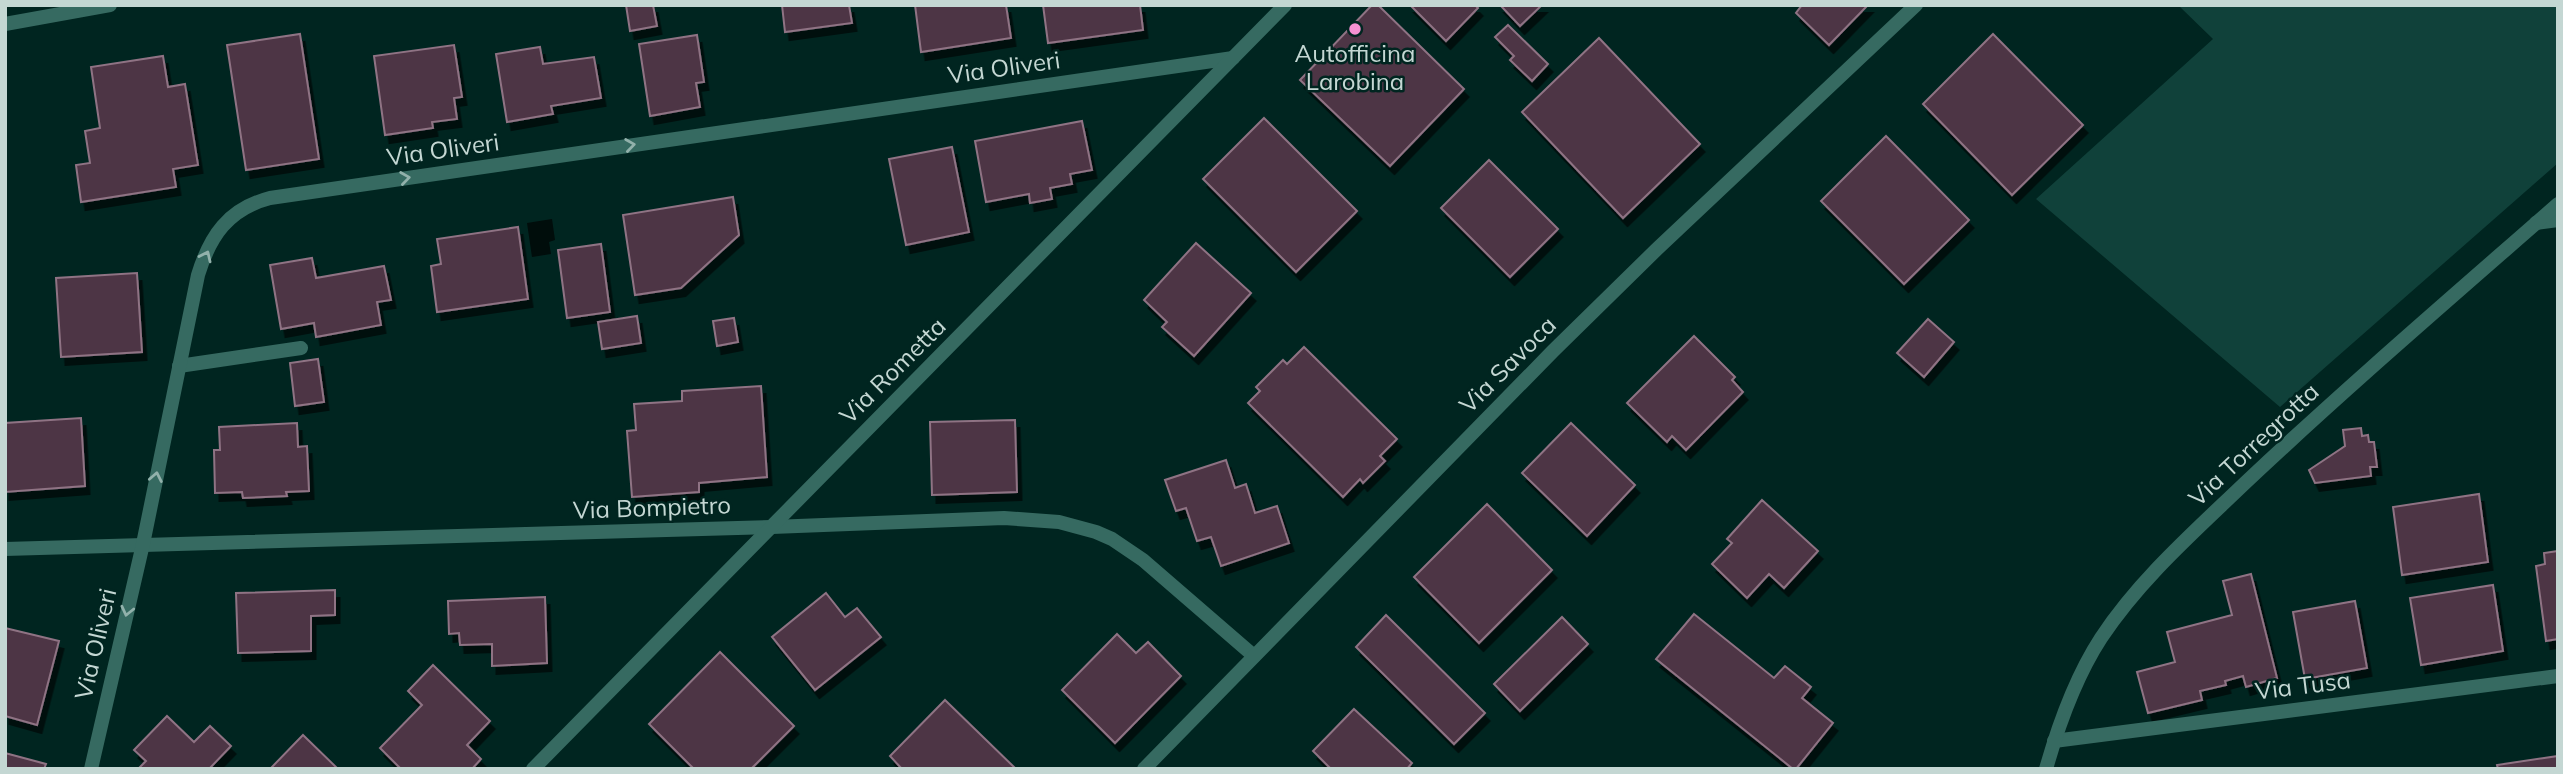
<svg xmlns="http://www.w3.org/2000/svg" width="2563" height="774" viewBox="0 0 2563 774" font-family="Mulish,sans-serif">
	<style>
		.green { fill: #10413a }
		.water { fill: #000d0b }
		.building { fill: #4d3544; stroke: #8f7384; stroke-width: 2; filter: url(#shadow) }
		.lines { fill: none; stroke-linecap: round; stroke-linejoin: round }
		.service { stroke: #366a61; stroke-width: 14 }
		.minor { stroke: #366a61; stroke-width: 14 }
		.oneway { stroke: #92b1ab }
		.poi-dot { fill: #f591d2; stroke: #002520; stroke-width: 2.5 }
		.labels { text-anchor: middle; stroke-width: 5; stroke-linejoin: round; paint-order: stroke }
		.poi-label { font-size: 24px; fill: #c4d7d3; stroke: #002520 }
		.street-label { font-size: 24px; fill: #c4d7d3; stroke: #002520 }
	</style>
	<defs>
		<filter id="shadow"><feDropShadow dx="4.5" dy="8" stdDeviation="0" flood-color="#0009"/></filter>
	</defs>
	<rect width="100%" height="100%" fill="#002520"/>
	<path class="green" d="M2178,5H2558V163L2280,407L2036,199L2213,39Z"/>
	<path class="water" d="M552,219L555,240L549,242L551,254L532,257L527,223Z"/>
	<g class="building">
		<path d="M626,5H653L657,26L630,31Z"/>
		<path d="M782,5H849L852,23L785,32Z"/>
		<path d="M915,5H1006L1011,38L921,52Z"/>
		<path d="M1043,5H1140L1143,30L1048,43Z"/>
		<path d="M1372,5H1378L1464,89L1390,166L1300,80Z"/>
		<path d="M1410,5H1475L1478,8L1446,41Z"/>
		<path d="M1500,5H1542L1520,26Z"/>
		<path d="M1802,5H1868L1829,45L1796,13Z"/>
		<path d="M1508,25L1548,64L1532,81L1510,60L1514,56L1495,37Z"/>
		<path d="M300,34L319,159L246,170L227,45Z"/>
		<path d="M1993,34L2083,125L2012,195L1923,104Z"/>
		<path d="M697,35L704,82L696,83L700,107L650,116L639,44Z"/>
		<path d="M1599,38L1700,144L1623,218L1522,112Z"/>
		<path d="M454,45L462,97L454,98L457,119L432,122L433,128L385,135L374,56Z"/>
		<path d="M540,47L543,64L594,57L601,98L551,106L553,114L507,122L496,54Z"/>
		<path d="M163,56L168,87L185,84L198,165L173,169L176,187L81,202L76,165L90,163L85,131L100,128L91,67Z"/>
		<path d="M1264,118L1357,211L1296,272L1203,179Z"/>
		<path d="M1082,121L1092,170L1070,174L1072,184L1050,188L1052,199L1030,203L1029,194L986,202L975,141Z"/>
		<path d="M1886,136L1969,220L1904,284L1821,201Z"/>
		<path d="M952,147L969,232L906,245L889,159Z"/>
		<path d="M1489,160L1558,229L1510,277L1441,208Z"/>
		<path d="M733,197L739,235L681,288L635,295L623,215Z"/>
		<path d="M518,227L528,299L437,312L431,266L441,264L437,239Z"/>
		<path d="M1196,243L1251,293L1194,356L1162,327L1167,322L1144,300Z"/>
		<path d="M601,244L610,312L567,318L558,250Z"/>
		<path d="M312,258L316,278L384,266L391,300L377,302L381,325L316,337L314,323L281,329L270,265Z"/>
		<path d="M137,273L142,352L61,357L56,278Z"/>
		<path d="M637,316L641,343L602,349L598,322Z"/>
		<path d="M734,318L738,342L717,346L713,321Z"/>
		<path d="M1928,319L1954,342L1924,377L1897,353Z"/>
		<path d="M1694,336L1735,377L1732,380L1743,392L1686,450L1672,436L1667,442L1627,403Z"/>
		<path d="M1304,347L1397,439L1380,456L1385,461L1363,483L1360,479L1343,497L1248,403L1260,391L1256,387L1283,360L1287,364Z"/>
		<path d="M318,359L324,402L295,406L290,363Z"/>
		<path d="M761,386L767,477L699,483V492L632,497L627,431L636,430L634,404L682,401V391Z"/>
		<path d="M81,418L85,486L5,492V423Z"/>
		<path d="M1015,420L1017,492L932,495L930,422Z"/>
		<path d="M297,423L298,447L307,446L309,491L286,492L287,496L243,498L242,492L215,493L214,450H220L219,427Z"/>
		<path d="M1571,423L1635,485L1587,536L1522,473Z"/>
		<path d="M2361,428L2362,436L2368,435L2369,442H2374L2377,467H2370L2371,476L2315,483L2309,470L2345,446L2343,430Z"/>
		<path d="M1226,460L1235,488L1246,484L1255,513L1277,506L1289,543L1221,566L1211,537L1197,541L1186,508L1176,511L1165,480Z"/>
		<path d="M2479,494L2488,562L2402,575L2393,507Z"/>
		<path d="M1762,500L1818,551L1784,588L1769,574L1747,598L1712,564L1732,543L1727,539Z"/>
		<path d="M1487,504L1552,570L1479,643L1414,577Z"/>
		<path d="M2558,551V639L2546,641L2536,566L2545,564L2544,553Z"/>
		<path d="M2251,574L2277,678L2246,687L2243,676L2225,681L2226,685L2200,691L2202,700L2148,713L2137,672L2175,662L2167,632L2232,615L2223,581Z"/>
		<path d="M2493,585L2503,651L2421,665L2410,598Z"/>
		<path d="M335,590V615L311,616V651L238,653L236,593Z"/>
		<path d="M826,593L845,617L857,608L881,637L815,690L772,637Z"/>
		<path d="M545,597L547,663L492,666V644L460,645L459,633L449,634L448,601Z"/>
		<path d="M2355,601L2367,668L2305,679L2293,612Z"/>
		<path d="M1694,614L1774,678L1785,666L1811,687L1802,698L1833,723L1796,769H1793L1656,659Z"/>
		<path d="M1386,615L1485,713L1454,744L1356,647Z"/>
		<path d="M1562,617L1588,644L1520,711L1494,684Z"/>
		<path d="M5,628L59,641L37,725L5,716Z"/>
		<path d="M1117,634L1136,653L1148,642L1181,676L1115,743L1062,690Z"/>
		<path d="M720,652L794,726L751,769H694L649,724Z"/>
		<path d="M433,665L490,721L467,745L481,759L472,769H401L380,748L422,705L408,691Z"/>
		<path d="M945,700L1016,769H902L890,756Z"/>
		<path d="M1354,709L1412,763L1407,769H1331L1313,751Z"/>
		<path d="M167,716L194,742L210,726L231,746L209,769H138L146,761L134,750Z"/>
		<path d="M303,735L338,769H270Z"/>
		<path d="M5,753L46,764L44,769H5Z"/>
		<path d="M2558,756V769H2498L2497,765Z"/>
	</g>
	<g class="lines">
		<path class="service" d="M179,366L301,348"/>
		<g class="minor">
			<path d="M5,24L110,5"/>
			<path d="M2536,223L2558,220"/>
			<path d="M5,549L772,527L1004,518L1059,522L1096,532L1112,539L1143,560L1254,656"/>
			<path d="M2054,741L2558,676"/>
			<path d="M91,769L143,544L198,275C210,236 228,209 270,198L1233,58"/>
			<path d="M533,769L1285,5"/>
			<path d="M1144,769L1553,351L1657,249L1916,5"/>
			<path d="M2046,769C2059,723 2075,678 2101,638C2140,579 2195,531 2245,483C2347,387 2453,296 2558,204"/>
		</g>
	</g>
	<defs><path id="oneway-chevron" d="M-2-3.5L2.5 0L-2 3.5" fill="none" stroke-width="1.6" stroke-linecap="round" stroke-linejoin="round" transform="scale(1.75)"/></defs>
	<g class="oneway">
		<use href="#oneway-chevron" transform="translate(630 145) rotate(-8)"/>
		<use href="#oneway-chevron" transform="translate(405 178) rotate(-8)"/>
		<use href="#oneway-chevron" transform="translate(206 256) rotate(-65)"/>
		<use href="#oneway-chevron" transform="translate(156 477) rotate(-79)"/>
		<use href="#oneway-chevron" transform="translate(127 611) rotate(103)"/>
	</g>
	<circle class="poi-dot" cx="1355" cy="29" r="7"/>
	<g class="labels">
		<g class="poi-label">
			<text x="1355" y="62">Autofficina<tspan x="1355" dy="28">Larobina</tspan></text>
		</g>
		<g class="street-label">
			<text transform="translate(1004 68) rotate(-8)" y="8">Via Oliveri</text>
			<text transform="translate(443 150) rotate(-8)" y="8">Via Oliveri</text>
			<text transform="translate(1508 365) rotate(-45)" y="8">Via Savoca</text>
			<text transform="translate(893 371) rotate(-45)" y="8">Via Rometta</text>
			<text transform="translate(2254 445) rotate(-43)" y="8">Via Torregrotta</text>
			<text transform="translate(652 508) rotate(-2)" y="8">Via Bompietro</text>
			<text transform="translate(96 644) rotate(-77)" y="8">Via Oliveri</text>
			<text transform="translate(2303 686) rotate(-7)" y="8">Via Tusa</text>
		</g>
	</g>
	<rect width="2563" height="774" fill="none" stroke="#c4d7d3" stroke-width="14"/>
</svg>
